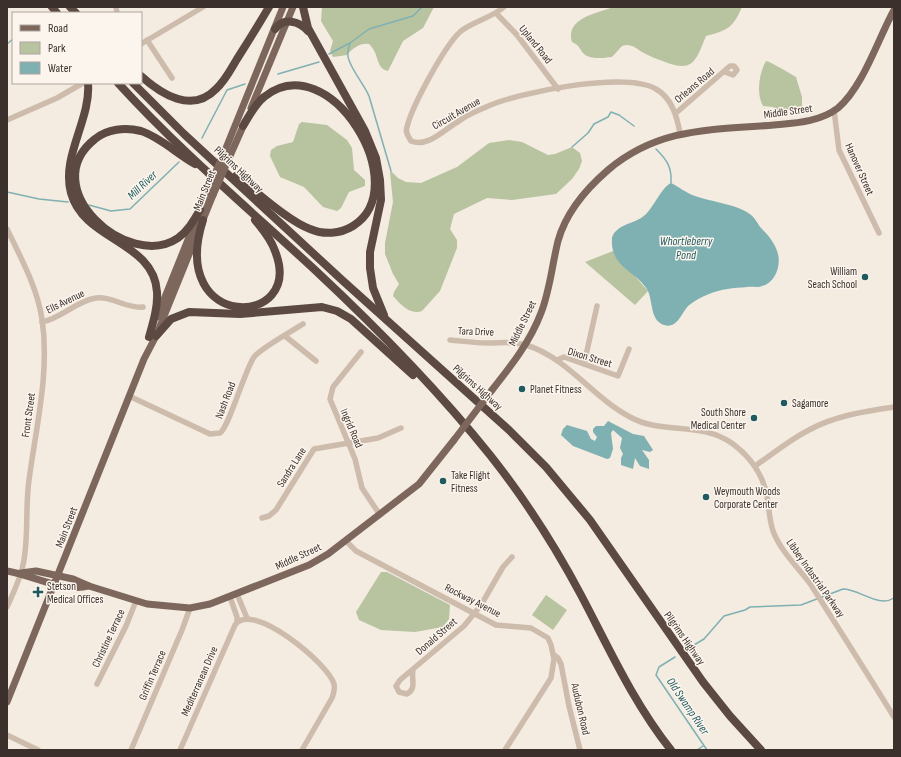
<svg xmlns="http://www.w3.org/2000/svg" width="901" height="757" viewBox="0 0 901 757" font-family="'Sofia Sans Condensed',sans-serif">
	<style>
		.green { fill: #b8c4a0 }
		.water { fill: #7fb0b2 }
		.lines { fill: none; stroke-linecap: round; stroke-linejoin: round }
		.stream { stroke: #7fb0b2; stroke-width: 1.5 }
		.minor { stroke: #cdbbac; stroke-width: 5.5 }
		.major { stroke: #7d675c; stroke-width: 7 }
		.highway { stroke: #5c4a42; stroke-width: 8 }
		.major-bridge { stroke: #7d675c; stroke-width: 7 }
		.poi-dot { fill: #1f5a5e; stroke: #fbf5ee; stroke-width: 1.5 }
		.labels { text-anchor: middle; stroke-width: 3; stroke-linejoin: round; paint-order: stroke }
		.street-label { font-size: 11px; fill: #3b302b; stroke: #fbf5ee }
		.poi-label { font-size: 11px; fill: #3b302b; stroke: #fbf5ee; text-anchor: start }
		.water-label { font-size: 12px; font-style: italic; fill: #1f5a5e; stroke: #fbf5ee }
	</style>
	<rect width="100%" height="100%" fill="#f4ebe1"/>
	<g class="green">
		<path d="M322,7H434L423,28L403,41L388,71C375,68 380,54 369,44C360,43 353,48 347,55L333,57L330,51L333,41L321,21Z"/>
		<path d="M614,7H742C733,28 728,30 706,36C696,60 694,73 665,62C657,59 649,56 642,52C635,48 631,43 622,46L612,57C604,58 589,60 583,53C579,48 579,45 572,42C565,18 597,13 614,7Z"/>
		<path d="M766,61C773,63 789,73 796,77L802,97V108L779,112L773,107L763,106C756,94 759,73 766,61Z"/>
		<path d="M302,122L327,125L347,140L352,148L354,170L365,180V186L349,192L341,208L337,211L323,207L304,187L280,177L270,156L271,150L277,146L293,142L299,124Z"/>
		<path d="M509,140L522,142L548,155L555,154L572,147L580,153L582,161L579,169L572,179L556,194L512,200L487,198L454,214L450,229L457,240V248L440,291L422,311C410,315 401,305 393,296L394,292L399,284L393,274L385,254V243L393,202L390,172L391,171L398,178L406,182L421,183L457,167L489,143Z"/>
		<path d="M613,251L648,291L635,305L585,262Z"/>
		<path d="M381,572H387L450,605L449,619L443,627L415,632L381,630L359,620L356,612Z"/>
		<path d="M546,595L567,610L553,630L532,615Z"/>
	</g>
	<g class="water">
		<path d="M671,183C679,187 686,193 695,196C711,202 738,204 751,215C756,219 758,225 762,229C769,236 776,245 778,254C781,266 775,283 762,286C758,288 752,286 747,287C734,288 721,289 709,294C701,297 694,301 688,306C681,314 677,329 664,325C650,320 653,302 648,291C638,272 615,270 612,245C612,239 611,236 616,231C624,223 636,223 645,215C654,207 661,188 671,183Z"/>
		<path d="M608,421L633,434L644,436L653,450L650,452L642,450L649,460V469L640,466L635,458L633,469L621,465V458L623,454L620,448L622,438L613,430L611,433L613,449L610,458L607,459L573,446L561,435L563,429L567,425L587,431L591,439L595,441L597,437L593,432V429L596,426H604Z"/>
	</g>
	<g class="lines">
		<g class="stream">
			<path d="M350,43C349,47 347,52 348,56C349,67 364,84 369,96L391,171"/>
			<path d="M7,44L13,39"/>
			<path d="M329,54L350,43L369,29L413,16L422,7"/>
			<path d="M278,74L319,62"/>
			<path d="M202,138L227,90L245,84"/>
			<path d="M572,147L588,133L594,124L608,117L611,112L619,115L634,126"/>
			<path d="M656,149C667,160 672,167 671,183"/>
			<path d="M7,192L39,199L68,202"/>
			<path d="M89,205L111,211L130,209L179,162"/>
			<path d="M689,648L704,639L724,616L745,610L750,607L801,605L843,589C859,589 879,608 894,598"/>
			<path d="M675,657L659,667L656,675L707,750"/>
			<path d="M697,750L703,746"/>
		</g>
		<g class="minor">
			<path d="M116,7L117,13"/>
			<path d="M504,7C491,18 474,21 461,31C445,45 412,106 407,127C405,132 408,136 411,141C428,148 445,129 459,121C467,115 477,111 486,107C518,92 626,71 656,89C672,98 677,117 680,133"/>
			<path d="M496,13L517,35L558,89"/>
			<path d="M147,40L172,78"/>
			<path d="M141,44L203,7"/>
			<path d="M834,110L839,150L879,233"/>
			<path d="M676,113L730,66H734L737,70L733,75L725,72"/>
			<path d="M7,120L57,98L83,83"/>
			<path d="M7,229C21,258 37,287 42,319C50,372 36,427 29,480C25,507 29,538 23,565C20,580 13,593 7,607"/>
			<path d="M42,322C62,318 76,301 96,298C113,296 126,309 143,307"/>
			<path d="M285,336L316,361"/>
			<path d="M450,340C462,341 475,343 488,343C502,343 512,341 526,345C568,358 592,397 630,417C662,435 702,421 733,444C753,459 765,478 768,502C769,512 770,522 773,531C781,552 798,567 811,585C839,629 867,673 894,717"/>
			<path d="M361,352L333,387L330,399L355,459L362,488L380,515"/>
			<path d="M557,360L564,357L618,376L629,349"/>
			<path d="M584,364L597,306"/>
			<path d="M129,396L210,434L220,433C229,427 244,372 254,357C261,348 292,331 303,324"/>
			<path d="M755,466C773,454 789,440 809,430C834,416 866,411 894,407"/>
			<path d="M262,518L269,516L276,510L314,449L378,438L401,428"/>
			<path d="M346,541L356,551L496,625L531,628L548,638L551,645L554,659L551,678L505,750"/>
			<path d="M237,594L247,618"/>
			<path d="M230,597L237,617V622"/>
			<path d="M554,655L558,658L561,664L569,706L580,750"/>
			<path d="M413,670C411,680 417,688 407,694L399,692L396,686L400,680L464,626L481,605L503,567L512,557"/>
			<path d="M97,684L126,626L136,601"/>
			<path d="M7,735L38,750"/>
			<path d="M131,750L182,630L190,608"/>
			<path d="M180,750L235,625C251,600 328,663 334,684C335,689 334,693 332,698L302,750"/>
		</g>
		<g class="major">
			<path d="M251,108L293,7"/>
			<path d="M224,153L283,7"/>
			<path d="M229,158L245,122"/>
			<path d="M157,317L208,190"/>
			<path d="M492,390C511,366 530,342 541,313C550,290 552,265 558,241C566,212 586,189 608,170C659,127 712,130 774,125C795,123 820,122 838,108C863,87 878,39 894,10"/>
			<path d="M7,571C32,575 64,593 89,586"/>
			<path d="M21,573L36,571L73,579L89,586L147,604L190,608L210,604L309,565L328,554L419,484L454,440"/>
			<path d="M7,702L144,359L156,336L213,195"/>
		</g>
		<g class="highway">
			<path d="M52,7L57,13"/>
			<path d="M70,7L76,13"/>
			<path d="M303,7L308,28L365,131L376,158L380,180L381,200L370,252V268L373,288L384,315"/>
			<path d="M275,29C284,17 299,21 308,31"/>
			<path d="M141,76C161,94 192,114 216,89C225,81 231,69 237,59C248,42 259,24 269,7"/>
			<path d="M88,83C91,120 61,156 71,193C84,241 154,241 157,292C158,307 153,323 149,337"/>
			<path d="M118,83C179,150 249,209 315,270C377,328 437,389 490,455C524,498 555,546 581,595C609,648 633,702 671,750"/>
			<path d="M133,83L184,134L342,280L509,430L546,467L590,520L703,682L730,716L761,750"/>
			<path d="M195,164C177,154 160,137 141,131C125,127 107,129 95,139C34,187 128,272 178,238C188,231 194,220 200,210"/>
			<path d="M236,176C256,191 288,221 310,229C324,235 340,234 353,226C416,187 329,44 264,97C255,104 249,116 243,126"/>
			<path d="M203,220C167,332 306,329 275,251C271,239 263,230 255,220"/>
			<path d="M156,336L171,319L189,312L240,314L322,307L337,311L351,319L413,375"/>
		</g>
		<g class="major-bridge">
			<path d="M208,190L224,153"/>
			<path d="M213,195L229,158"/>
			<path d="M454,440L492,390"/>
		</g>
	</g>
	<g class="poi-dot">
		<circle cx="865" cy="277" r="4"/>
		<circle cx="522" cy="389" r="4"/>
		<circle cx="784" cy="403" r="4"/>
		<circle cx="754" cy="418" r="4"/>
		<circle cx="443" cy="481" r="4"/>
		<circle cx="706" cy="497" r="4"/>
		<path d="M36 586h4v4h4v4h-4v4h-4v-4h-4v-4h4z"/>
	</g>
	<g class="labels">
		<g class="street-label">
			<text transform="translate(536 44) rotate(51)" y="4">Upland Road</text>
			<text transform="translate(694 85) rotate(-40)" y="4">Orleans Road</text>
			<text transform="translate(788 111) rotate(-8)" y="4">Middle Street</text>
			<text transform="translate(456 113) rotate(-30)" y="4">Circuit Avenue</text>
			<text transform="translate(239 169) rotate(43)" y="4">Pilgrims Highway</text>
			<text transform="translate(860 169) rotate(66)" y="4">Hanover Street</text>
			<text transform="translate(204 190) rotate(-68)" y="4">Main Street</text>
			<text transform="translate(65 301) rotate(-26)" y="4">Ells Avenue</text>
			<text transform="translate(522 323) rotate(-64)" y="4">Middle Street</text>
			<text transform="translate(476 331) rotate(2)" y="4">Tara Drive</text>
			<text transform="translate(590 357) rotate(17)" y="4">Dixon Street</text>
			<text transform="translate(478 387) rotate(42)" y="4">Pilgrims Highway</text>
			<text transform="translate(225 400) rotate(-69)" y="4">Nash Road</text>
			<text transform="translate(28 415) rotate(-82)" y="4">Front Street</text>
			<text transform="translate(352 428) rotate(67)" y="4">Ingrid Road</text>
			<text transform="translate(291 467) rotate(-58)" y="4">Sandra Lane</text>
			<text transform="translate(66 527) rotate(-69)" y="4">Main Street</text>
			<text transform="translate(298 556) rotate(-25)" y="4">Middle Street</text>
			<text transform="translate(816 578) rotate(55)" y="4">Libbey Industrial Parkway</text>
			<text transform="translate(473 600) rotate(27)" y="4">Rockway Avenue</text>
			<text transform="translate(436 636) rotate(-41)" y="4">Donald Street</text>
			<text transform="translate(108 638) rotate(-65)" y="4">Christine Terrace</text>
			<text transform="translate(685 638) rotate(55)" y="4">Pilgrims Highway</text>
			<text transform="translate(152 675) rotate(-67)" y="4">Griffin Terrace</text>
			<text transform="translate(199 681) rotate(-66)" y="4">Mediterranean Drive</text>
			<text transform="translate(581 709) rotate(77)" y="4">Audubon Road</text>
		</g>
		<g class="poi-label">
			<text x="857" y="275" text-anchor="end">William<tspan x="857" dy="13">Seach School</tspan></text>
			<text x="530" y="393">Planet Fitness</text>
			<text x="792" y="407">Sagamore</text>
			<text x="746" y="416" text-anchor="end">South Shore<tspan x="746" dy="13">Medical Center</tspan></text>
			<text x="451" y="479">Take Flight<tspan x="451" dy="13">Fitness</tspan></text>
			<text x="714" y="495">Weymouth Woods<tspan x="714" dy="13">Corporate Center</tspan></text>
			<text x="47" y="590">Stetson<tspan x="47" dy="13">Medical Offices</tspan></text>
		</g>
		<g class="water-label">
			<text transform="translate(142 185) rotate(-44)" y="4">Mill River</text>
			<text x="686" y="245">Whortleberry<tspan x="686" dy="14">Pond</tspan></text>
			<text transform="translate(688 706) rotate(56)" y="4">Old Swamp River</text>
		</g>
	</g>
	<rect width="901" height="757" fill="none" stroke="#3b302b" stroke-width="16"/>
	<rect x="12" y="12" width="130" height="72" fill="#fbf5ee" stroke="#aea6a0"/>
	<rect x="20" y="25" width="20" height="6" fill="#7d675c" stroke="#aea6a0"/>
	<text x="48" y="32" font-size="12" fill="#3b302b">Road</text>
	<rect x="20" y="42" width="20" height="12" fill="#b8c4a0" stroke="#aea6a0"/>
	<text x="48" y="52" font-size="12" fill="#3b302b">Park</text>
	<rect x="20" y="62" width="20" height="12" fill="#7fb0b2" stroke="#aea6a0"/>
	<text x="48" y="72" font-size="12" fill="#3b302b">Water</text>
</svg>
